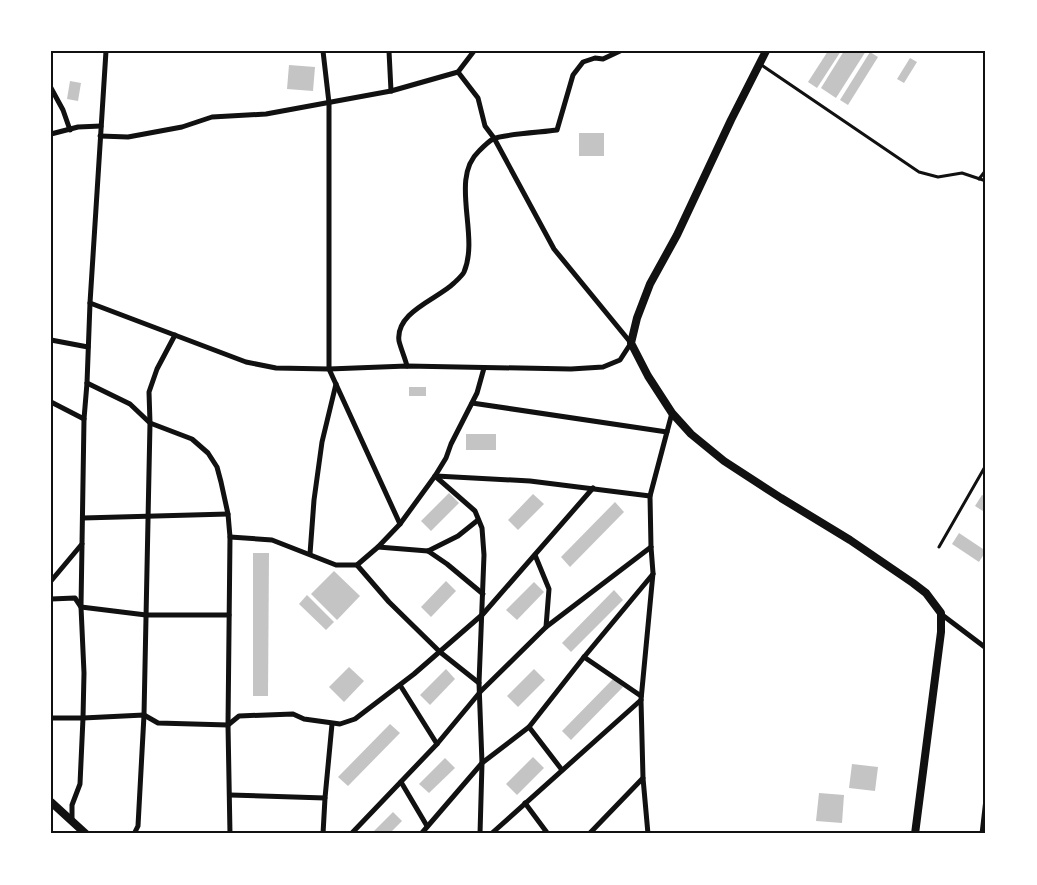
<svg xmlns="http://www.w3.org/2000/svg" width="1037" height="885" viewBox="0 0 1037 885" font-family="'Golos Text',sans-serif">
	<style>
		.building { fill: #c4c4c4 }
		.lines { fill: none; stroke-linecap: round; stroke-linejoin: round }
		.service { stroke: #111; stroke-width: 3 }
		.minor { stroke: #111; stroke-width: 5 }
		.tertiary { stroke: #111; stroke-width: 8 }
		.neatline { fill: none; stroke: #111; stroke-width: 2 }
	</style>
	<rect width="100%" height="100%" fill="#fff"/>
	<g class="building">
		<path d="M828,51H841L817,88L808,82Z"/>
		<path d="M844,51H866L836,98L821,88Z"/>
		<path d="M870,52L878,57L848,105L840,100Z"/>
		<path d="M910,58L917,62L904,83L897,79Z"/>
		<path d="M289,65L315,67L313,91L287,89Z"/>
		<path d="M70,81L81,83L78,101L67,99Z"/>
		<rect x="579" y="133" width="25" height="23"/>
		<rect x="409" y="387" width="17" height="9"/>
		<rect x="466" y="434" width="30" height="16"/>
		<path d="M449,493L459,503L431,531L421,521Z"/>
		<path d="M533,494L544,504L518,530L508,520Z"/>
		<path d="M982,495L986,497V513L975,506Z"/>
		<path d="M615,502L624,512L570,567L561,557Z"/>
		<path d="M959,533L986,551L979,562L952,544Z"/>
		<path d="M253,553H269L268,696H253Z"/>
		<path d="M334,571L360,596L337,620L311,594Z"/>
		<path d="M446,581L456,591L431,617L421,607Z"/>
		<path d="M534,582L544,592L517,620L506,610Z"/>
		<path d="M614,590L623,600L571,652L562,643Z"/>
		<path d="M307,595L334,622L326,630L299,604Z"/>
		<path d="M349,667L364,681L344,702L329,687Z"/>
		<path d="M446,669L455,679L430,705L420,695Z"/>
		<path d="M534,669L545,680L518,707L507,696Z"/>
		<path d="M614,678L623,687L571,740L562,731Z"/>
		<path d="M390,724L400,733L348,786L338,777Z"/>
		<path d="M533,757L544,768L517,795L506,784Z"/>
		<path d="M445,758L455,768L429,793L419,784Z"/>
		<path d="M852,764L878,767L875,791L849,788Z"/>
		<path d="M819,793L844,795L842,823L816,821Z"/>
		<path d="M393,812L402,821L389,834H371Z"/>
	</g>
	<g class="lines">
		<g class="service">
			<path d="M760,64L919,172L938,177L962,173L986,181"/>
			<path d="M979,179L986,170"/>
			<path d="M939,547L986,465"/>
		</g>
		<g class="minor">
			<path d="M323,51L329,103V369L400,524"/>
			<path d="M389,51L391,91"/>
			<path d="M51,88L63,110L70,130"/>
			<path d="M51,134L78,127L101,126"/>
			<path d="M100,136L128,137L182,127L212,117L266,114L391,91L458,72L474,51"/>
			<path d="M90,303L246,362L276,368L329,369L407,366L571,369L603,367L620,360L631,343L554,249L494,138L485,126L478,98L458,72"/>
			<path d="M51,340L88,347"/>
			<path d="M407,366C405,358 401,349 399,341C395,312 438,299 454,283C457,280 462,276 464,272C480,235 449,179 479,151C483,147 489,141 493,139C502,134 545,132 557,130L573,75L583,62L595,58L603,59L620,51"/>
			<path d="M87,383L130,404L150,423L192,439L208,453L217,467L221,482L228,514L230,537L228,725L230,834"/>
			<path d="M51,402L84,419"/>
			<path d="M472,403L667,432"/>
			<path d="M435,476L475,511L482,528L484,555L479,683L482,763L480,834"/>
			<path d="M436,476L530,481L650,496"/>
			<path d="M83,518L228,514"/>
			<path d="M230,537L272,540L336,565H357L378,547L400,524L435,476L446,458L451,444L477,393L484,368"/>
			<path d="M378,547L428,551L458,536L478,520"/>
			<path d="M428,551L447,564L483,594"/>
			<path d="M310,554L314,500L322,442L336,384"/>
			<path d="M535,555L549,589L546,627"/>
			<path d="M357,565L389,602L440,652L479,683"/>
			<path d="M51,581L82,544"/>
			<path d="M51,599L75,598L81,607L146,615H229"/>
			<path d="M941,614L986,648"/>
			<path d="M584,657L641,696"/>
			<path d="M400,685L437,744"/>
			<path d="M51,718H83L144,715L158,723L228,725L239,716L293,714L304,719L340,724L355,719L414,674L483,614L593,488"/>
			<path d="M529,727L562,770"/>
			<path d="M401,782L427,826"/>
			<path d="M230,795L325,798"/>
			<path d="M525,803L548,834"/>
			<path d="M72,820V805L80,784L83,718L84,673L81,607L84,419L87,383L90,303L106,51"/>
			<path d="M134,834L138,826L144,715L150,423L149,392L157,369L175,335"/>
			<path d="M323,834L325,798L332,724"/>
			<path d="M351,834L437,744L481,691L546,627L651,547"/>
			<path d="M421,834L482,763L529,727L584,657L653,574"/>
			<path d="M491,834L641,700"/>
			<path d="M589,834L643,778"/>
			<path d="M648,834L643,778L641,700L653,573L651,547L650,496L672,413"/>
			<path d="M982,834L986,799"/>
		</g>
		<g class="tertiary">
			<path d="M766,51L731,120L677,235L650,284L637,318L631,343L648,376L672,413L691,434L724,461L781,498L850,540L913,583L926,593L941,613V632L915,834"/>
			<path d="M51,802L86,834"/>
		</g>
	</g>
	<rect width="1037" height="885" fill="none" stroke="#ffffff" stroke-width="105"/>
	<rect x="52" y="52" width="932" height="780" class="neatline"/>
</svg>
